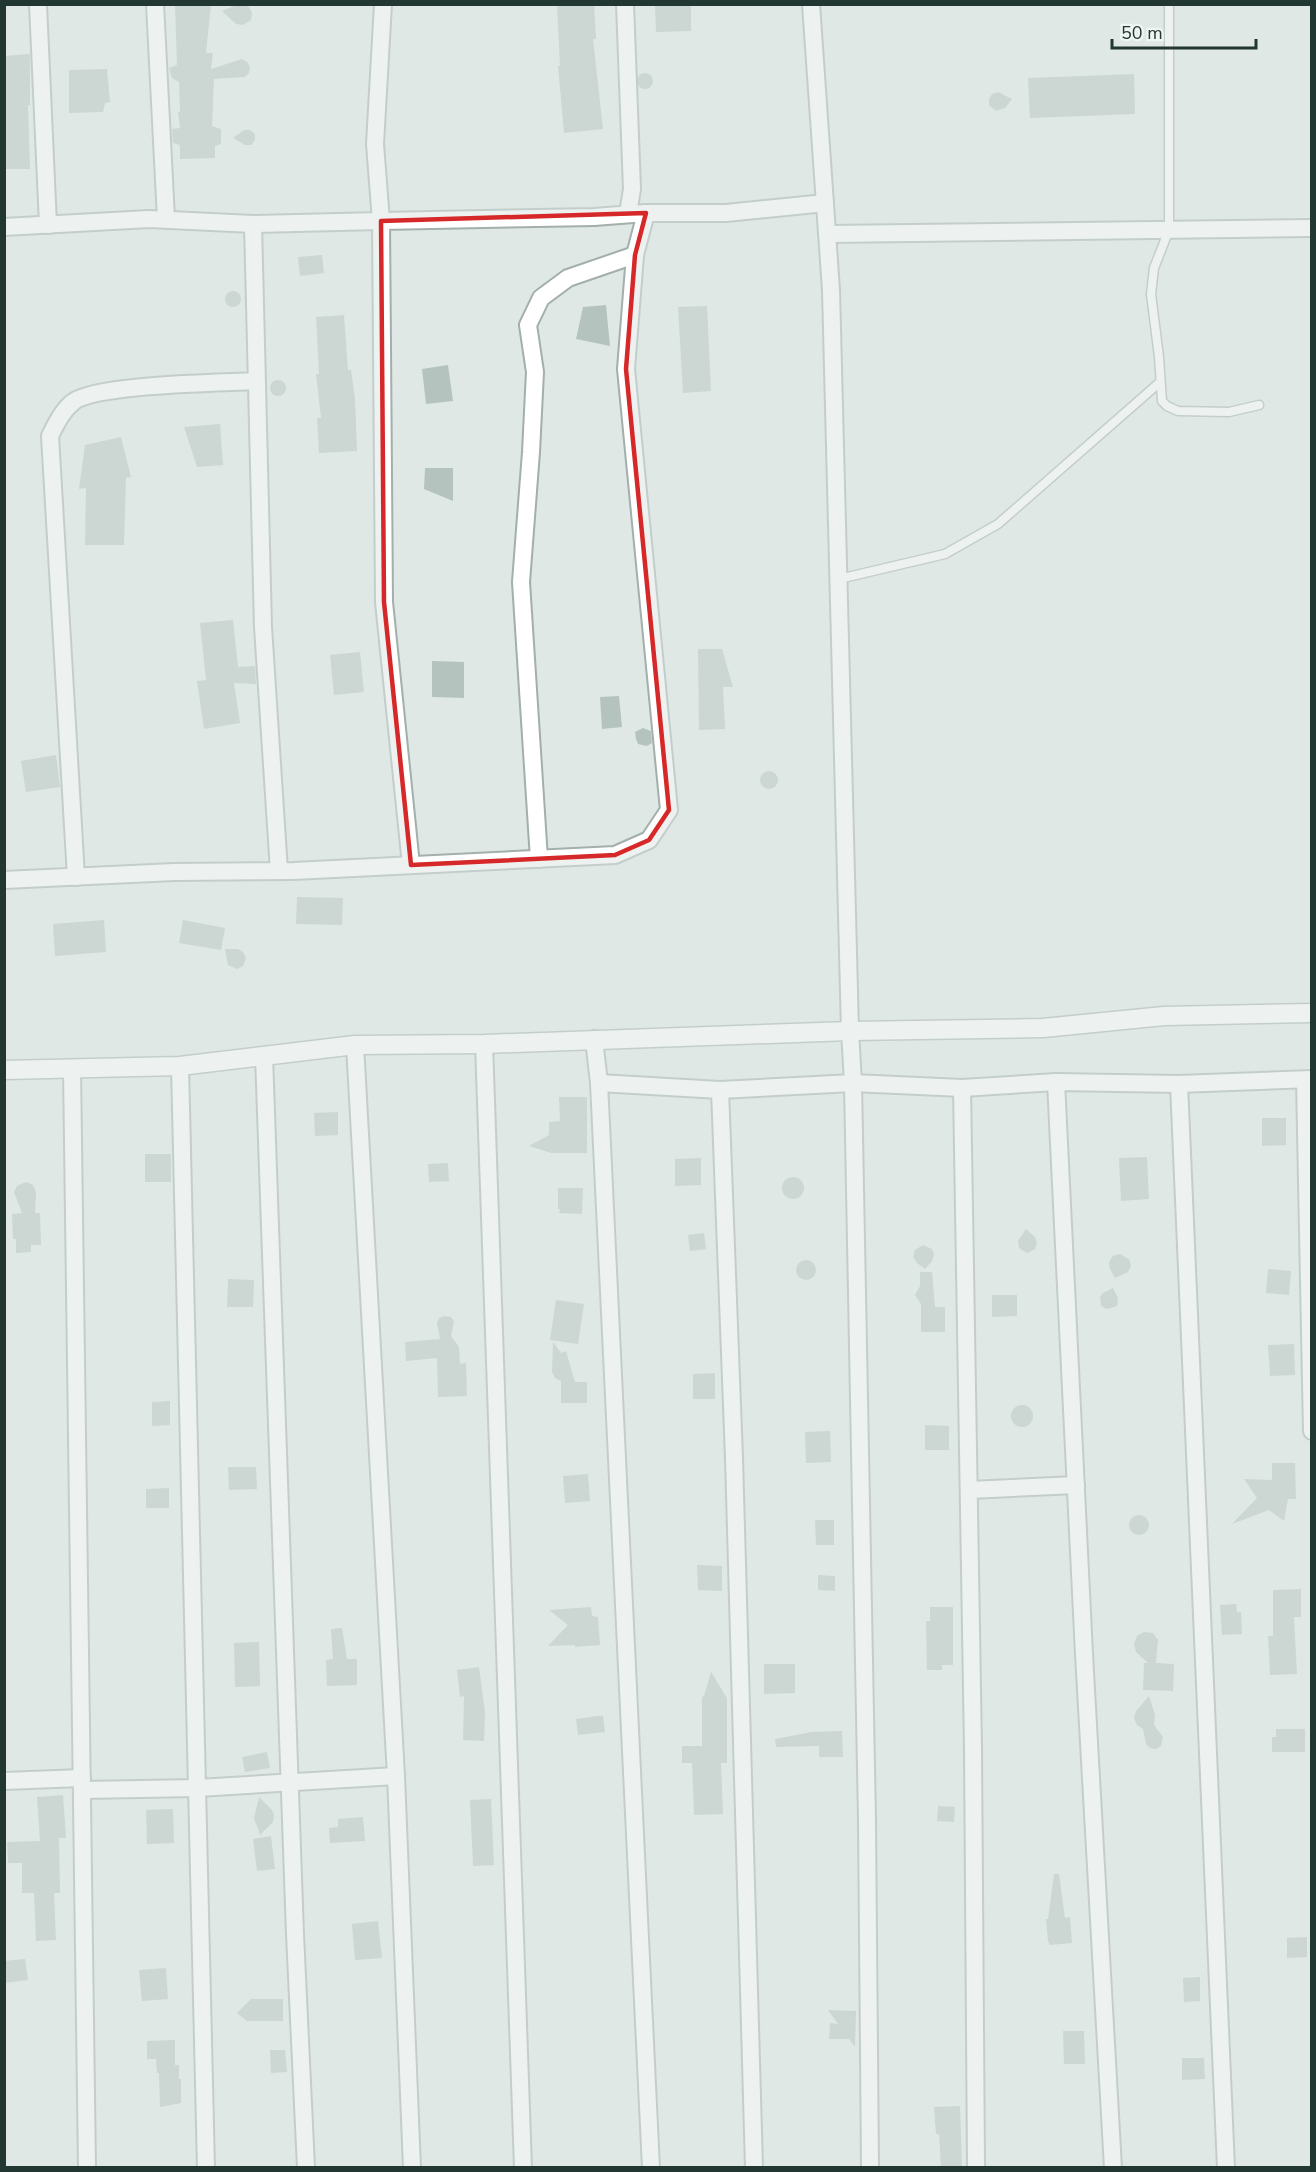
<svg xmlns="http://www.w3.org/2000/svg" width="1316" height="2172" viewBox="0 0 1316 2172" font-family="'Nunito Sans',sans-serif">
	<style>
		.building { fill: #b5c3be }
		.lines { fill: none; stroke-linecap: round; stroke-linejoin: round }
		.service-casing { stroke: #a3afac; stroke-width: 11 }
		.minor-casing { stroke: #a3afac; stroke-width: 20 }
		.tertiary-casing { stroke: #a3afac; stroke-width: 21 }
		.service { stroke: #fff; stroke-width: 8 }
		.minor { stroke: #fff; stroke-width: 16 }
		.tertiary { stroke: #fff; stroke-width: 18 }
		.marked { fill: none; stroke: #d62828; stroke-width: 4.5; stroke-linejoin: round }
	</style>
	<rect width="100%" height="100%" fill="#dfe8e5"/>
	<g class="building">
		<path d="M175,4H211L206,53H213L211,69L242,59L247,62L250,67L249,73L245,77L214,79L212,126L221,129V144L215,146V158L180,159V145L173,143L172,129L180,128L178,112H180L179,82L172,78L169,68L177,65Z"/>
		<path d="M239,4L249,7L252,13L251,20L243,25L236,24L222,11Z"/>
		<path d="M557,4H594L596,39H593L603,129L564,133L558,66H560Z"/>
		<path d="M655,4H691V31L656,32Z"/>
		<path d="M30,54V105H28L30,169H4V56Z"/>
		<path d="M107,69L110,102L105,103L103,112L69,113V70Z"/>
		<circle cx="645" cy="81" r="8"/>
		<path d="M1134,74L1135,114L1030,118L1028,78Z"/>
		<path d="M998,92L1012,99L1005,108L996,111L989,105V99L992,94Z"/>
		<path d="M244,130H250L255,134V140L251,145H245L233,138Z"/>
		<path d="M322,255L324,273L300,276L298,257Z"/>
		<circle cx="233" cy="299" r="8"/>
		<path d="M606,305L610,346L576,339L583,307Z"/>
		<path d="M707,306L711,391L683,393L678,307Z"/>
		<path d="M344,315L348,370H351L355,399L357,451L319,453L317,418H321L316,374H319L316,317Z"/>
		<path d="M448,365L453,401L426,404L422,369Z"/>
		<circle cx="278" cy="388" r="8"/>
		<path d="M220,424L223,465L197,467L184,427Z"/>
		<path d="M121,437L131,477L126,478L124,545H85L86,488L79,489L85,445Z"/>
		<path d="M425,468H453V501L424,489Z"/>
		<path d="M233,620L238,667L255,666L256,684L234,683L240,723L204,729L197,681L206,680L200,623Z"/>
		<path d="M698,649H722L733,687H723L725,729L699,730Z"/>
		<path d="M360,652L364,692L334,695L330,655Z"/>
		<path d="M432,661L464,662V698L432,697Z"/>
		<path d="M619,696L622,727L602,729L600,697Z"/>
		<path d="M643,728L651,731L652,743L647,746L638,744L636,739L635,732Z"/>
		<path d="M56,755L60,787L26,792L21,761Z"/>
		<circle cx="769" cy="780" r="9"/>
		<path d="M297,897L343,898L342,925L296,924Z"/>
		<path d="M104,920L106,952L55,956L53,924Z"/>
		<path d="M183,920L225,928L221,950L179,943Z"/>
		<path d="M225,949H238L243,952L246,958L243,966L237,969L228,965Z"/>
		<path d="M559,1097H587V1153H551L529,1146L549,1135V1122L560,1121Z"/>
		<path d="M338,1112V1135L315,1136L314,1113Z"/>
		<path d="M1262,1118H1286V1145L1262,1146Z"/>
		<rect x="145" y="1154" width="26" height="28"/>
		<path d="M1147,1157L1149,1199L1121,1201L1119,1158Z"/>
		<path d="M701,1158V1185L675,1186V1159Z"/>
		<path d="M448,1163L449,1181L429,1182L428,1164Z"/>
		<circle cx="793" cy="1188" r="11"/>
		<path d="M26,1182L33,1185L36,1192L35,1213H40L41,1245H31V1252L16,1253V1239H13L12,1214L22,1213L14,1192L17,1186Z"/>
		<path d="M558,1188H583L582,1214L559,1213L560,1209H558Z"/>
		<path d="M1026,1229L1035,1237L1037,1243L1035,1249L1027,1253L1019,1248L1018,1241Z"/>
		<path d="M704,1233L706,1249L690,1251L688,1235Z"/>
		<path d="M923,1245L932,1249L934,1255L932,1261L925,1269L917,1263L913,1257L915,1250Z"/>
		<path d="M1120,1254L1129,1259L1131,1266L1128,1272L1115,1278L1110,1269L1109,1262L1113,1256Z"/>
		<circle cx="806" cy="1270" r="10"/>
		<path d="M1268,1269L1291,1271L1289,1295L1266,1293Z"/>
		<path d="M920,1272H932L935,1307H945V1332H921V1304L915,1295L920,1286Z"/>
		<path d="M228,1279L254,1280L253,1307H227Z"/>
		<path d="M1113,1288L1118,1298L1117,1306L1107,1309L1101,1306L1100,1297L1103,1293Z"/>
		<path d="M992,1295H1017V1316L992,1317Z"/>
		<path d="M556,1300L584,1304L578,1344L550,1340Z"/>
		<path d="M445,1316L451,1317L454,1322L451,1336L459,1347L460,1364L466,1363L467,1396L438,1397L437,1358L406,1361L405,1342L440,1339L437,1323L439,1318Z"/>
		<path d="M553,1342L561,1353L566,1351L575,1382H587V1403H561V1381L555,1378L552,1372Z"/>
		<path d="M1294,1344L1295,1375L1270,1376L1268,1345Z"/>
		<path d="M715,1373V1399H693V1374Z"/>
		<path d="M170,1401V1425L152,1426V1402Z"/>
		<circle cx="1022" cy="1416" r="11"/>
		<path d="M925,1425L949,1426V1450H925Z"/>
		<path d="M830,1431L831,1462L806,1463L805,1432Z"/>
		<path d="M1272,1463H1295L1296,1499H1288L1284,1521L1269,1510L1232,1524L1257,1498L1244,1479L1272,1480Z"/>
		<path d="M228,1467H256L257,1489L229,1490Z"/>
		<path d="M588,1474L590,1501L565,1503L563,1476Z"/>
		<path d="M169,1488V1508H146V1489Z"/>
		<circle cx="1139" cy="1525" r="10"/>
		<path d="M815,1520H834V1545H816Z"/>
		<path d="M697,1565L722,1566V1591L698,1590Z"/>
		<path d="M818,1575L835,1576V1591L818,1590Z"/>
		<path d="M1301,1589V1617H1294L1297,1674L1270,1675L1268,1636H1273V1590Z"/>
		<path d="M1236,1604L1237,1612H1241L1242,1634L1222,1635L1220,1605Z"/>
		<path d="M591,1607L592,1616L598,1617L600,1645L575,1647V1645L548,1646L568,1625L549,1610Z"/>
		<path d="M930,1607H953V1665H942V1670H927L926,1621H930Z"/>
		<path d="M342,1628L347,1659H357V1685L327,1686L326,1660L333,1659L331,1629Z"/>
		<path d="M1144,1632L1153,1633L1158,1640L1156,1663L1174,1664L1173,1691L1143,1690L1144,1663H1148L1136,1652L1134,1644L1137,1636Z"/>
		<path d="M259,1642L260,1686L235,1687L234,1643Z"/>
		<path d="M764,1664H795V1693L764,1694Z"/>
		<path d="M479,1667L485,1713L484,1741L463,1740L464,1696L460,1697L457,1670Z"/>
		<path d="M711,1672L727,1698V1763H721L723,1814L694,1815L692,1763H682V1746H702V1697L704,1696Z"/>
		<path d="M1149,1696L1155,1715L1154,1725L1163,1737L1161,1746L1156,1749L1150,1748L1146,1744L1143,1729L1137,1725L1134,1718L1136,1711Z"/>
		<path d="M597,1716H603L605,1732L578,1735L576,1719Z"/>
		<path d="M1276,1729H1305V1752H1272V1737H1276Z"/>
		<path d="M842,1731L843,1757H819V1746L776,1747L775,1739L812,1732Z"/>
		<path d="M267,1752L270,1768L245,1772L242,1757Z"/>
		<path d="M63,1795L66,1838H59L60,1893H54L56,1940L36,1941L34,1893H22V1863H8L7,1842L40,1841L37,1797Z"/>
		<path d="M259,1797L272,1810L274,1815L273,1822L260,1835L254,1818Z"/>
		<path d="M491,1799L494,1865L473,1866L470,1800Z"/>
		<path d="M938,1806L955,1807L954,1822L937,1821Z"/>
		<path d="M173,1809L174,1843L147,1844L146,1810Z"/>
		<path d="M363,1817L365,1841L330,1843L329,1828L338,1827V1819Z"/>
		<path d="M271,1836L275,1869L257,1871L253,1839Z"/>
		<path d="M1054,1874H1059L1065,1918L1070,1917L1072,1943L1050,1945L1048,1941L1046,1919H1048Z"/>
		<path d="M378,1921L382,1958L355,1960L352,1924Z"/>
		<path d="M1307,1937V1957L1287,1958V1938Z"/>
		<path d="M25,1959L28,1980L4,1983V1961Z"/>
		<path d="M166,1968L168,1999L142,2001L139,1970Z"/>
		<path d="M1200,1977V2001L1184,2002L1183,1978Z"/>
		<path d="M251,1999H283V2021H247L237,2013Z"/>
		<path d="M828,2010L856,2011L855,2047L849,2039H829L830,2023L838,2024Z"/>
		<path d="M1063,2031H1084L1085,2064H1064Z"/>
		<path d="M175,2040V2065H179V2079H181V2103L160,2107L159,2073H157L156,2059H147V2041Z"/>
		<path d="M270,2050H285L287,2072L271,2073Z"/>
		<path d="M1182,2058H1204L1205,2079L1182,2080Z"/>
		<path d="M960,2106L962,2168H941L939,2134H936L934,2107Z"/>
	</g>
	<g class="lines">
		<g class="service-casing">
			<g id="service">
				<path d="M1169,4V230L1154,268L1151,294L1159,357L1162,401L1167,406L1178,411L1229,412L1259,405"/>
				<path d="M839,579L945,554L998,524L1159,383"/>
			</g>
		</g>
		<g class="minor-casing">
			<g id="minor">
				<path d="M38,4L48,225"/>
				<path d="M155,4L166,219"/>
				<path d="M625,4L632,189L628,214"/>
				<path d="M811,4L831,290L850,1031L853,1083L867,1820L870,2168"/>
				<path d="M253,224L263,627L279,871"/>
				<path d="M4,227L149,219L253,224L381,221L375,144L383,4"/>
				<path d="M827,234L1312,228"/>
				<path d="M539,859L521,582L531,452L535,372L528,325L541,298L568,278L635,255"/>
				<path d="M411,865L384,602L381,221L594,217L646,213H726L825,203"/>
				<path d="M76,877L50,436C56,424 62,411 73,402C96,384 222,383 256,381"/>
				<path d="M4,880L174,872L294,871L615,855L649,840L669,810L626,369L635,255L646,213"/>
				<path d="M594,1039L599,1083L651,2168"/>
				<path d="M484,1044L523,2168"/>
				<path d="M355,1045L396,1776L412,2168"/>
				<path d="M264,1056L295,1934L306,2168"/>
				<path d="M180,1066L206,2168"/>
				<path d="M72,1068L87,2168"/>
				<path d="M1305,1080L1312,1431"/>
				<path d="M1056,1082L1084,1654L1113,2168"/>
				<path d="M599,1083L720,1090L853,1083L962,1088L1056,1082L1179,1084L1312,1079"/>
				<path d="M1179,1084L1226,2168"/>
				<path d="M962,1088L973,1749L976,2168"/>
				<path d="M720,1090L734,1458L754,2168"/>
				<path d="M969,1490L1076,1485"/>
				<path d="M4,1781L82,1778"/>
				<path d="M82,1790L198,1788L396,1776"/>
			</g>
		</g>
		<g class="tertiary-casing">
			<path id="tertiary" d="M4,1070L180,1066L355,1045L484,1044L850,1031L1043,1028L1164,1016L1312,1013"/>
		</g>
		<use href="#service" class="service"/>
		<use href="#minor" class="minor"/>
		<use href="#tertiary" class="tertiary"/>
	</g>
	<path d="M0 0H1316V2172H0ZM646,213L635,255L626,369L669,810L649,840L615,855L411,865L384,602L381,221Z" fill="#dfe8e5" fill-opacity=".55" fill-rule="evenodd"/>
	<path class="marked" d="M646,213L635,255L626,369L669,810L649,840L615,855L411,865L384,602L381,221Z"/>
	<rect width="1316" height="2172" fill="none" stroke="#223632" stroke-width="12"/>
	<path d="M1112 39v9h144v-9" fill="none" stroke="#223632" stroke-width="3"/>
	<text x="1121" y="39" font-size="18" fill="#223632" stroke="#eff5f3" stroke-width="4.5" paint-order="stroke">50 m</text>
</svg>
